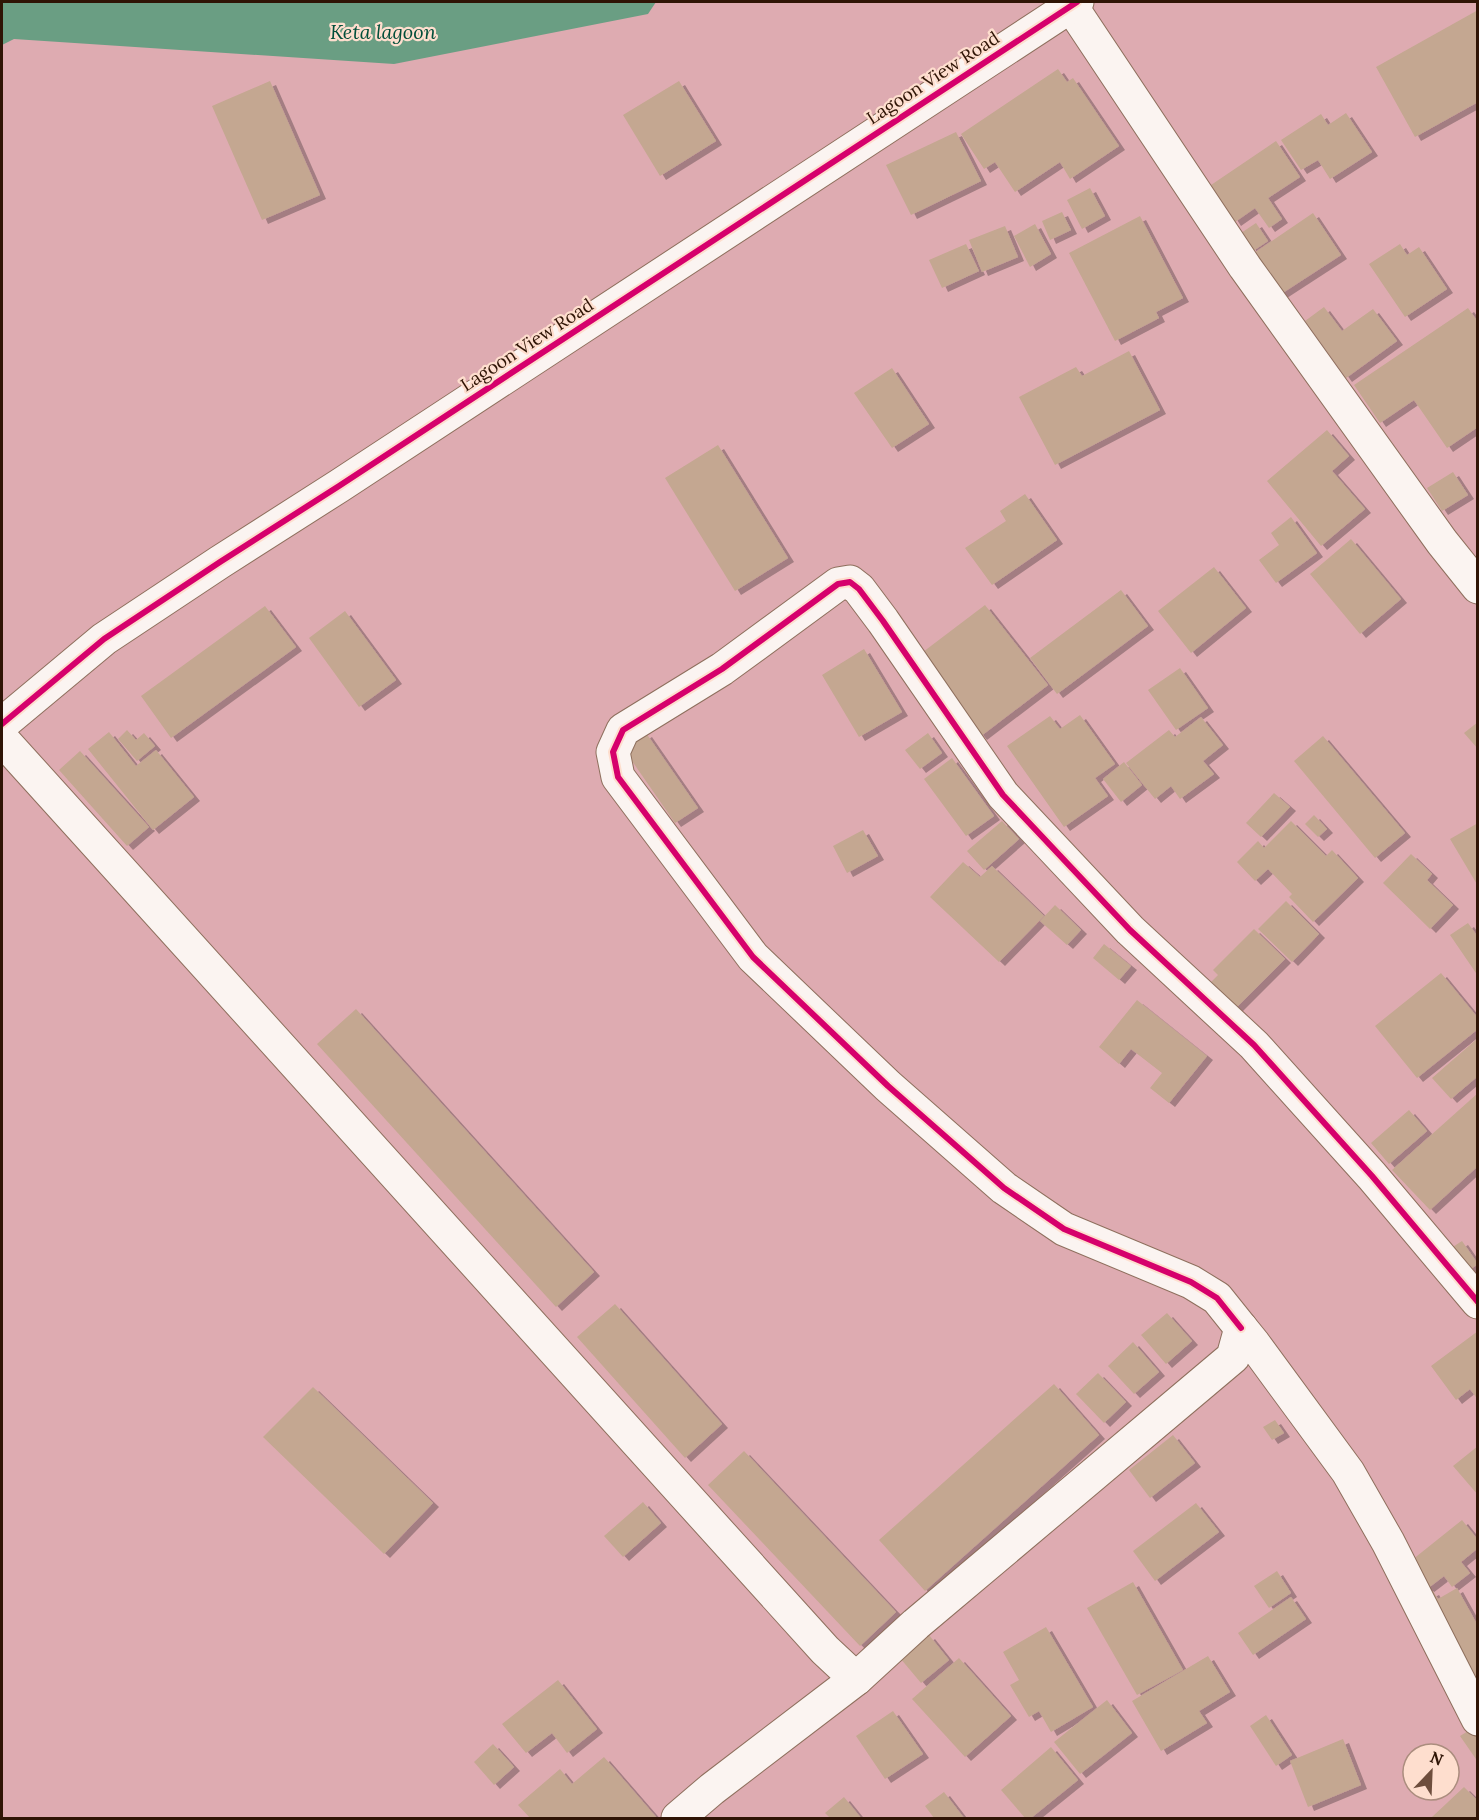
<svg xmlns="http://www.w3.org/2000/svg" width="1479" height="1820" viewBox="0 0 1479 1820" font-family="Lora,serif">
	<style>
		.green { fill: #deabb1; fill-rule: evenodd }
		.water { fill: #6a9e83 }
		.building { fill: #c4a791; filter: url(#shadow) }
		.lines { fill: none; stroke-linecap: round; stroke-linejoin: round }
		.minor-casing { stroke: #8e6f5d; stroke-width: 35 }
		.minor { stroke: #fbf4f1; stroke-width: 33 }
		.cycleway-casing { stroke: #fedece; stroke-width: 10 }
		.cycleway { stroke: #d6006c; stroke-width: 6 }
		.labels { text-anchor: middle; stroke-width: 4.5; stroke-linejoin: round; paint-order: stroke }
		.street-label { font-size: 18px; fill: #2f1405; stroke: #fedece }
		.water-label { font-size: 20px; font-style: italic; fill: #004e3a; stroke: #fedece }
	</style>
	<defs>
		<filter id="shadow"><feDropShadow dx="6" dy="4" stdDeviation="0" flood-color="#0004"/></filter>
	</defs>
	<rect width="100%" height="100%" fill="#e2b9a4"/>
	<path class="green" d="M2,2H1477V1818H2ZM1413,1754H1449V1790H1413Z"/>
	<path class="water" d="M2,2H656L648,14L394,64L14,39L2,45Z"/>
	<g class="building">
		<path d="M1478,10V102L1415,137L1376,67Z"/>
		<path d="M1058,69L1067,82L1073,78L1119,146L1070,179L1060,162L1015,192L995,162L984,169L961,134Z"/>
		<path d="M270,81L320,195L262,220L212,106Z"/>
		<path d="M679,81L716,141L660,176L623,115Z"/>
		<path d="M1346,113L1372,152L1330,179L1318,160L1301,170L1281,140L1321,114L1328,125Z"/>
		<path d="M956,132L981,181L911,215L886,165Z"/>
		<path d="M1276,141L1300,177L1268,198L1282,219L1269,228L1255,208L1235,222L1211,185Z"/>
		<path d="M1090,188L1105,216L1082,229L1067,200Z"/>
		<path d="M1062,212L1071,230L1050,240L1042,221Z"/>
		<path d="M1313,213L1341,255L1281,294L1254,253Z"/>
		<path d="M1140,216L1183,298L1156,312L1159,318L1115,341L1069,253Z"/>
		<path d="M1256,223L1268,241L1253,251L1241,233Z"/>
		<path d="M1035,224L1051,254L1030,267L1014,236Z"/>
		<path d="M1005,226L1018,257L982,272L969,240Z"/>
		<path d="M966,244L979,271L942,288L929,260Z"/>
		<path d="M1400,244L1407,255L1419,247L1447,289L1405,317L1369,264Z"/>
		<path d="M1324,307L1342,331L1373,309L1397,341L1346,378L1305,321Z"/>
		<path d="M1468,308L1478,322V427L1447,448L1414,400L1380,423L1354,385Z"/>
		<path d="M1129,351L1160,410L1055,465L1019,397L1076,367L1082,376Z"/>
		<path d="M892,368L929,424L892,448L854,393Z"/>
		<path d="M1327,430L1349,456L1332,471L1365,509L1321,546L1267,481Z"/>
		<path d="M718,445L788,558L735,591L665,478Z"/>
		<path d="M1453,472L1468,495L1442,511L1427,488Z"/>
		<path d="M1025,494L1057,540L992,585L965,548L1006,521L1000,511Z"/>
		<path d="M1291,517L1317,553L1276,583L1259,560L1279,545L1271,533Z"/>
		<path d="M1351,539L1401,599L1360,634L1310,574Z"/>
		<path d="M1214,567L1246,608L1191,653L1158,611Z"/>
		<path d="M1121,590L1148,626L1057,694L1030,658Z"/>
		<path d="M985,605L1048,685L981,736L919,655Z"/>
		<path d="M265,606L296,647L171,738L141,696Z"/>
		<path d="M345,611L396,680L359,707L309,638Z"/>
		<path d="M864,649L902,712L859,737L822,675Z"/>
		<path d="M1180,668L1208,708L1176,730L1148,690Z"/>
		<path d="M1080,715L1115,764L1095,778L1108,796L1064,827L1007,746L1050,716L1060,729Z"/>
		<path d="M1201,717L1223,745L1203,761L1214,774L1180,799L1171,786L1155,799L1126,763L1169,730L1175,737Z"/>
		<path d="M1478,722V749L1464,733Z"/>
		<path d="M127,730L136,740L144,733L155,746L137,761L118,739Z"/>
		<path d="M109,732L136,766L156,750L194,797L153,830L88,749Z"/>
		<path d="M646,733L698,808L675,823L623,748Z"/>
		<path d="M928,733L942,753L920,769L905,750Z"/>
		<path d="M1323,736L1405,833L1375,858L1294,761Z"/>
		<path d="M80,751L149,827L127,846L59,770Z"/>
		<path d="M952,758L994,816L966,836L924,779Z"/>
		<path d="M1124,762L1142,785L1121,802L1103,779Z"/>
		<path d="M1274,793L1290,807L1261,837L1246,823Z"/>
		<path d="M1314,815L1327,829L1318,837L1305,824Z"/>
		<path d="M1002,821L1019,839L984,870L967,851Z"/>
		<path d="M1291,821L1326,856L1332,850L1358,878L1313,922L1289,897L1292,894L1268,869L1255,881L1237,862L1258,841L1264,848Z"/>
		<path d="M1478,823V886L1450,839Z"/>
		<path d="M863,830L878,856L847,873L833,846Z"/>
		<path d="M1411,854L1432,874L1427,880L1453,905L1430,929L1383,883Z"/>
		<path d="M963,862L980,877L992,866L1044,916L999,962L930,897Z"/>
		<path d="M1286,901L1319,934L1292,962L1258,929Z"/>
		<path d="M1055,905L1081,930L1067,945L1040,921Z"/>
		<path d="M1468,923L1478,937V976L1450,935Z"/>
		<path d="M1254,929L1285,959L1232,1012L1206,987L1218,975L1213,970Z"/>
		<path d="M1104,944L1131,966L1119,980L1093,958Z"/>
		<path d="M1441,973L1478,1018V1029L1417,1078L1375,1026Z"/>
		<path d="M1137,1000L1207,1056L1169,1103L1150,1088L1162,1073L1131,1049L1119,1064L1099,1047Z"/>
		<path d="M356,1009L594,1272L556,1307L317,1044Z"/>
		<path d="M1478,1038V1076L1451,1099L1432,1078Z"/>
		<path d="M1478,1093V1166L1430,1210L1392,1170Z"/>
		<path d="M1409,1110L1427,1131L1389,1164L1371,1143Z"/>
		<path d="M1462,1241L1478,1264L1461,1276L1445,1252Z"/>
		<path d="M615,1304L722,1424L685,1458L577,1337Z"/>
		<path d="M1167,1313L1192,1341L1166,1364L1141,1335Z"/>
		<path d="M1478,1331V1400L1470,1389L1456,1400L1431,1366Z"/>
		<path d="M1133,1342L1159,1372L1134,1394L1108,1366Z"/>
		<path d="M1098,1373L1126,1402L1104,1423L1076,1394Z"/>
		<path d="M1054,1384L1099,1435L925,1591L879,1540Z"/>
		<path d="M313,1387L433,1503L384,1554L263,1437Z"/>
		<path d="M1275,1420L1284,1433L1272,1440L1263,1427Z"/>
		<path d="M1173,1435L1195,1463L1150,1498L1129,1470Z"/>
		<path d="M1478,1446V1495L1453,1466Z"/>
		<path d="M744,1451L896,1612L860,1646L708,1485Z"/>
		<path d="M643,1502L661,1523L623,1557L604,1536Z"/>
		<path d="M1196,1503L1219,1532L1155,1581L1133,1551Z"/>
		<path d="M1462,1520L1478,1540V1548L1461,1562L1470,1573L1452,1587L1444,1576L1427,1589L1407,1564Z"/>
		<path d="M1277,1571L1291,1593L1269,1608L1254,1586Z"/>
		<path d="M1133,1582L1183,1670L1137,1695L1087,1608Z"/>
		<path d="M1457,1588L1478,1626V1686L1420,1598L1433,1591L1438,1599Z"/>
		<path d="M1291,1597L1306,1619L1253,1655L1238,1633Z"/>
		<path d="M1046,1627L1093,1707L1051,1732L1039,1711L1029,1717L1010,1685L1019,1680L1003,1652Z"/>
		<path d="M929,1635L949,1660L921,1683L900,1658Z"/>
		<path d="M1208,1656L1230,1692L1199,1711L1207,1723L1161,1751L1132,1701Z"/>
		<path d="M959,1658L1011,1716L965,1757L912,1699Z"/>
		<path d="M558,1680L597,1729L567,1753L552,1733L526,1753L502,1724Z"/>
		<path d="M1107,1700L1132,1733L1080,1774L1054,1742Z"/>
		<path d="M893,1711L923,1754L885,1779L856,1736Z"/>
		<path d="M1266,1715L1292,1755L1276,1766L1250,1726Z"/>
		<path d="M1478,1725V1762L1460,1736Z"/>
		<path d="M1343,1739L1361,1785L1308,1807L1290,1761Z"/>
		<path d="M493,1744L514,1767L494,1785L474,1762Z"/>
		<path d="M1051,1747L1078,1780L1031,1818H1025L1001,1790Z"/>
		<path d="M604,1757L657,1818H530L518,1805L560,1769L572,1784Z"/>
		<path d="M1464,1787L1478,1801V1818H1434L1432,1817Z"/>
		<path d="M944,1792L964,1818H934L925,1806Z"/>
		<path d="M844,1797L861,1818H830L825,1813Z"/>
	</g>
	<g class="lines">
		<g class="minor-casing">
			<g id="minor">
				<path d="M1071,6L1245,267L1442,542L1478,587"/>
				<path d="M2,724L104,639L220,562L339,486L1077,2"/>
				<path d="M2,739L825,1650L856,1679"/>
				<path d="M1241,1328L1217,1298L1191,1282L1064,1229L1004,1188L888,1086L753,957L618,777L613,752L623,730L722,669L838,584L850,582L859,589L883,621L1003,795L1130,930L1254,1045L1372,1176L1478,1302"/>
				<path d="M678,1818L712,1789L856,1679L916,1624L1233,1357L1241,1328L1254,1344L1348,1472L1388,1542L1478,1719"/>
			</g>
		</g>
		<use href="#minor" class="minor"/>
		<g class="cycleway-casing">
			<g id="cycleway">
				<path d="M2,724L104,639L220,562L339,486L1077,2"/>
				<path d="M1241,1328L1217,1298L1191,1282L1064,1229L1004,1188L888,1086L753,957L618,777L613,752L623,730L722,669L838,584L850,582L859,589L883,621L1003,795L1130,930L1254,1045L1372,1176L1478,1302"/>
			</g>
		</g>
		<use href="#cycleway" class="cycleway"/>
	</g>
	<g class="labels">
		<g class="street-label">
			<text transform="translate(933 78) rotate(-33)" y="6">Lagoon View Road</text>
			<text transform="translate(527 345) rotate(-33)" y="6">Lagoon View Road</text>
		</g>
		<g class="water-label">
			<text x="383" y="39">Keta lagoon</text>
		</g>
	</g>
	<rect width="1479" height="1820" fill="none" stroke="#2f1405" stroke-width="6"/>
	<g transform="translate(1431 1772) rotate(23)"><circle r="28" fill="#fedece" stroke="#ab8d7e" stroke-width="1.5"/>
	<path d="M0-4.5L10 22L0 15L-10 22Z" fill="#6e4e3d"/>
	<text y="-9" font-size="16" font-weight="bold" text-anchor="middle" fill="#2f1405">N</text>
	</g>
</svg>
